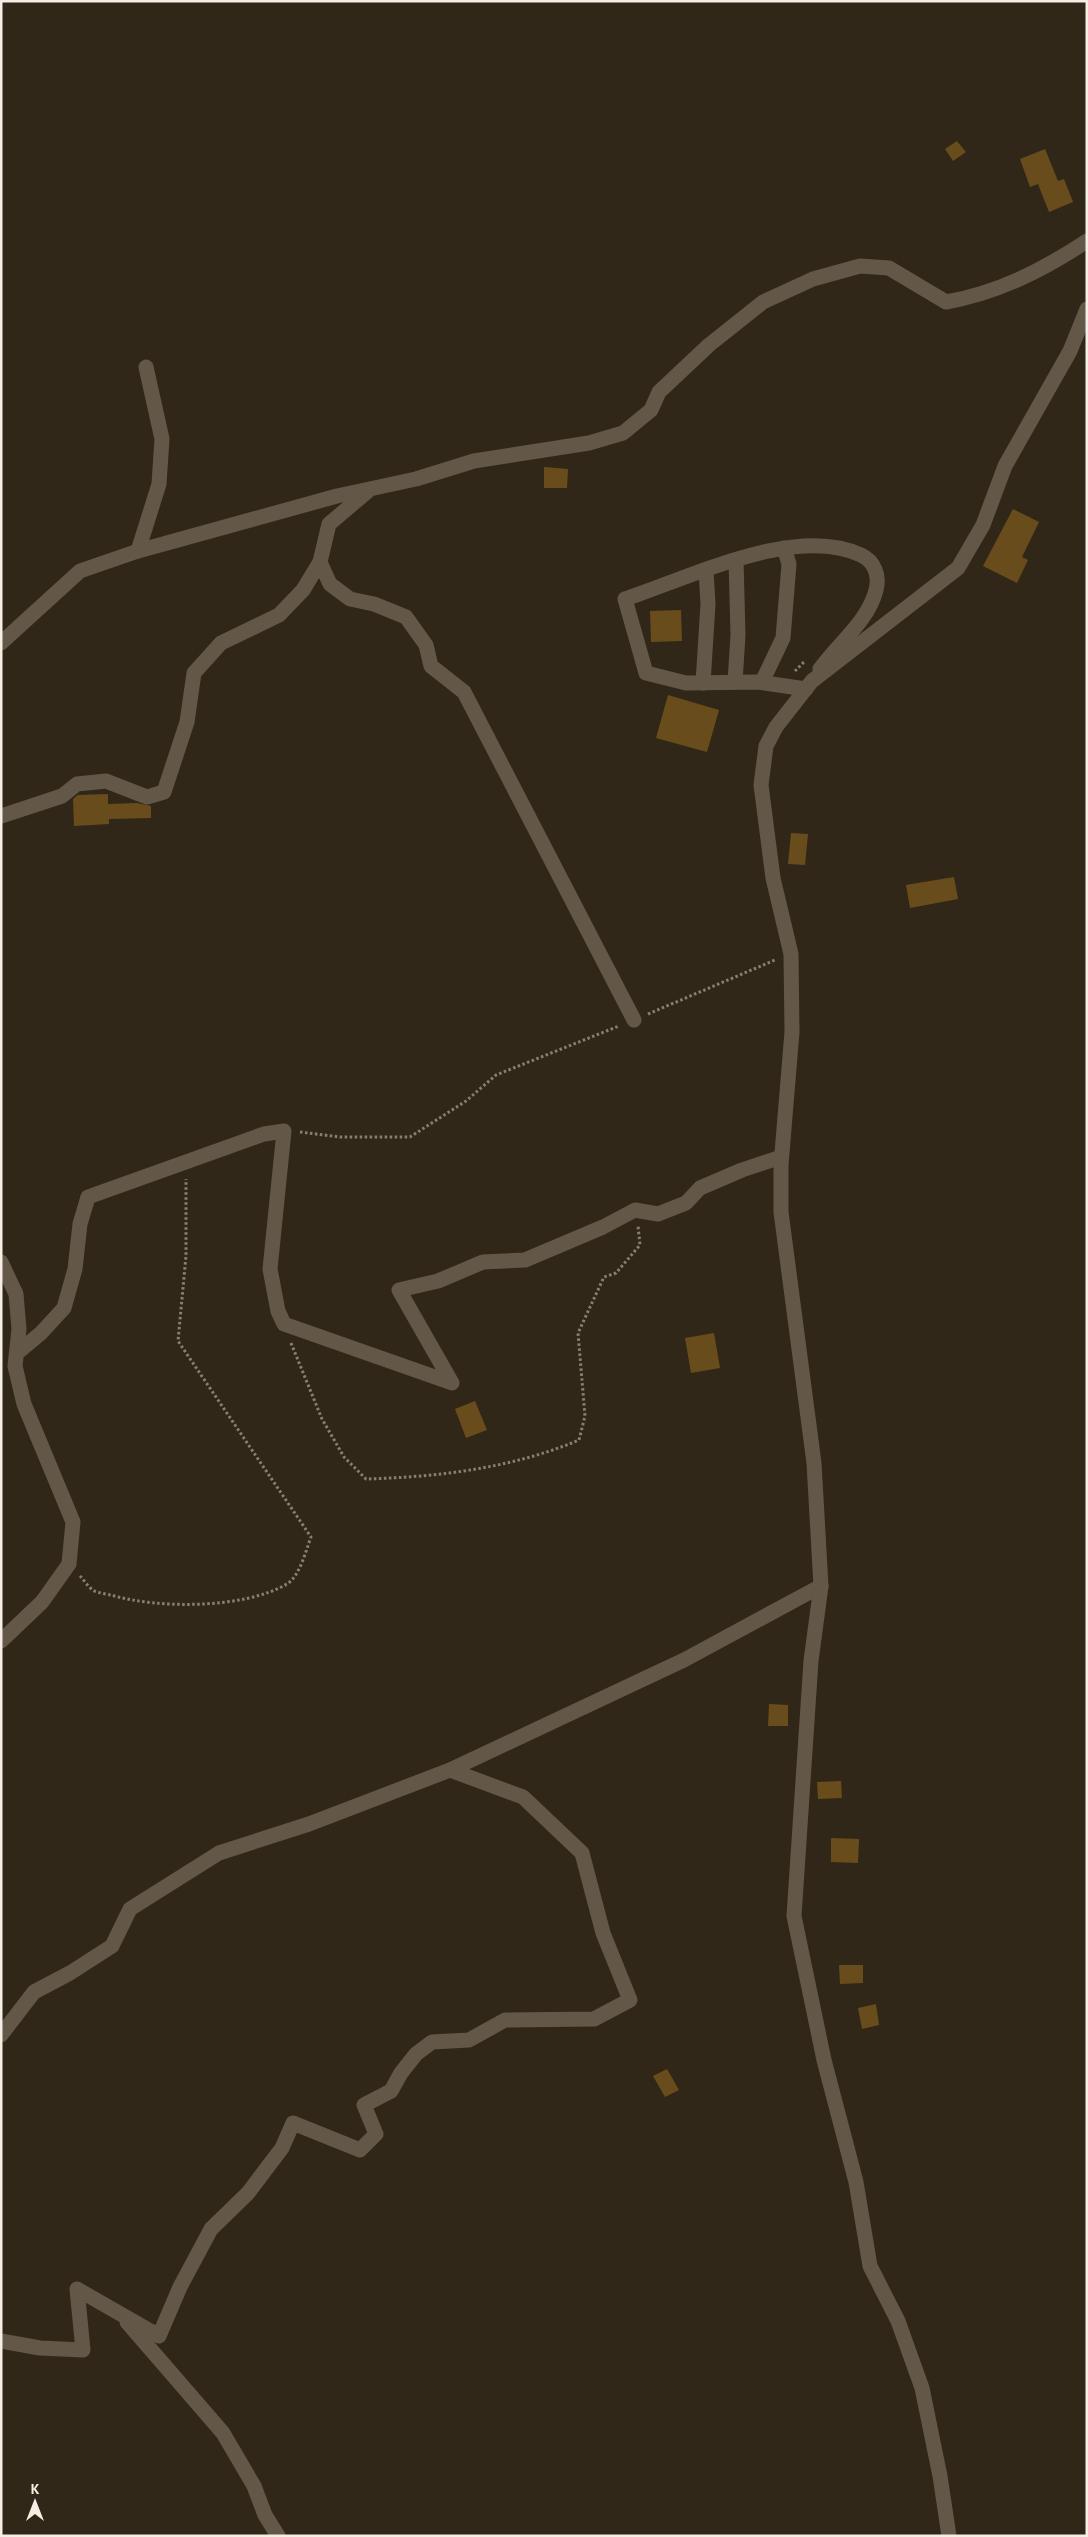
<svg xmlns="http://www.w3.org/2000/svg" width="1088" height="2537" viewBox="0 0 1088 2537" font-family="'PT Sans',sans-serif">
	<style>
		.building { fill: #694c1b }
		.lines { fill: none; stroke-linecap: round; stroke-linejoin: round }
		.path { stroke: #887f73; stroke-width: 3; stroke-dasharray: 2.5 2.5; stroke-linecap: butt }
		.street { stroke: #635848; stroke-width: 15 }
	</style>
	<rect width="100%" height="100%" fill="#312719"/>
	<g class="building">
		<path d="M957,141L966,152L953,161L945,149Z"/>
		<path d="M1045,149L1058,181L1064,179L1073,202L1049,212L1038,184L1030,187L1020,159Z"/>
		<path d="M544,467L568,469L567,488H544Z"/>
		<path d="M1013,509L1039,522L1022,557L1028,560L1017,583L983,566Z"/>
		<path d="M681,610L682,641L651,642L650,611Z"/>
		<path d="M668,695L719,710L707,752L656,738Z"/>
		<path d="M108,794V804L137,803L151,806V818L109,819V824L74,826L73,799L78,795Z"/>
		<path d="M791,833L808,834L805,865L788,864Z"/>
		<path d="M954,877L958,899L910,908L906,885Z"/>
		<path d="M714,1333L720,1368L691,1373L685,1338Z"/>
		<path d="M475,1401L487,1430L466,1438L455,1409Z"/>
		<path d="M769,1704L788,1705V1726H768Z"/>
		<path d="M841,1781L842,1798L818,1799L817,1782Z"/>
		<path d="M831,1838L859,1839L858,1863L831,1862Z"/>
		<path d="M839,1965H863V1983L840,1984Z"/>
		<path d="M876,2004L879,2025L862,2029L858,2008Z"/>
		<path d="M667,2069L679,2090L665,2097L653,2076Z"/>
	</g>
	<g class="lines">
		<g class="path">
			<path d="M795,671L805,661"/>
			<path d="M648,1014L775,960"/>
			<path d="M300,1132L340,1137H410L466,1101L496,1075L619,1026"/>
			<path d="M291,1343L322,1419L344,1457L366,1479C438,1477 513,1468 579,1440L585,1416L578,1333L604,1277L616,1273L640,1245L638,1226"/>
			<path d="M80,1576C84,1580 88,1587 93,1590C97,1593 106,1594 111,1595C158,1609 244,1609 287,1584C300,1576 306,1550 311,1537L178,1341L186,1256V1179"/>
		</g>
		<g class="street">
			<path d="M138,551L159,484L162,439L146,367"/>
			<path d="M320,562L330,584L350,599L374,604L406,617L426,645L431,666L464,692L634,1020"/>
			<path d="M1,643L80,571L138,551L337,496L416,479L474,461L589,443L623,433L651,410L659,392L709,345L763,302L813,279L860,266L889,268L946,302C998,293 1043,270 1087,241"/>
			<path d="M735,682L738,635L736,560"/>
			<path d="M762,682L783,638L789,564L784,548"/>
			<path d="M703,683L708,604L706,570"/>
			<path d="M806,689L758,682L686,683L646,673L625,599C689,578 796,524 861,555C874,561 880,575 876,590C869,620 838,644 820,669"/>
			<path d="M1,816L62,796L77,784L106,781L147,797L164,792L187,722L194,673L221,643L279,615L303,590L320,562L329,524L368,491"/>
			<path d="M1,1262L16,1294L19,1329L15,1366L24,1404L73,1522L69,1564L42,1602L1,1641"/>
			<path d="M17,1353L41,1333L64,1308L75,1269L80,1224L88,1197L264,1134L284,1131L270,1269L278,1311L284,1324L452,1383L399,1290L438,1281L483,1262L525,1260L603,1227L635,1210L658,1214L686,1203L700,1188L742,1170L781,1157"/>
			<path d="M1,2035L34,1992L70,1973L112,1946L130,1909L219,1853L309,1824L450,1770"/>
			<path d="M127,2322L223,2433L254,2486L265,2515L278,2536"/>
			<path d="M1,2341L40,2348L83,2350L77,2289L159,2336L180,2287L211,2229L248,2193L282,2148L293,2123L360,2150L376,2134L364,2105L391,2091L401,2073L416,2054L432,2042L469,2040L505,2020L594,2019L630,2000L603,1933L582,1853L523,1797L450,1770L684,1660L821,1586"/>
			<path d="M949,2536L940,2476L922,2388L898,2321L870,2266L856,2182L824,2060L794,1916L811,1661L821,1586L814,1463L781,1212V1165L792,1032L791,954L773,878L761,785L766,746L776,727L812,681L958,568L983,525L1005,466L1070,351L1087,309"/>
		</g>
	</g>
	<rect width="1088" height="2537" fill="none" stroke="#f5eee5" stroke-width="5"/>
	<g transform="translate(35 2502)" stroke="#312719" stroke-width="4" paint-order="stroke">
	<path d="M0-4L9 19L0 12L-9 19Z" fill="#f5eee5"/>
	<text y="-8" font-size="14" font-weight="bold" text-anchor="middle" fill="#f5eee5">K</text>
	</g>
</svg>
